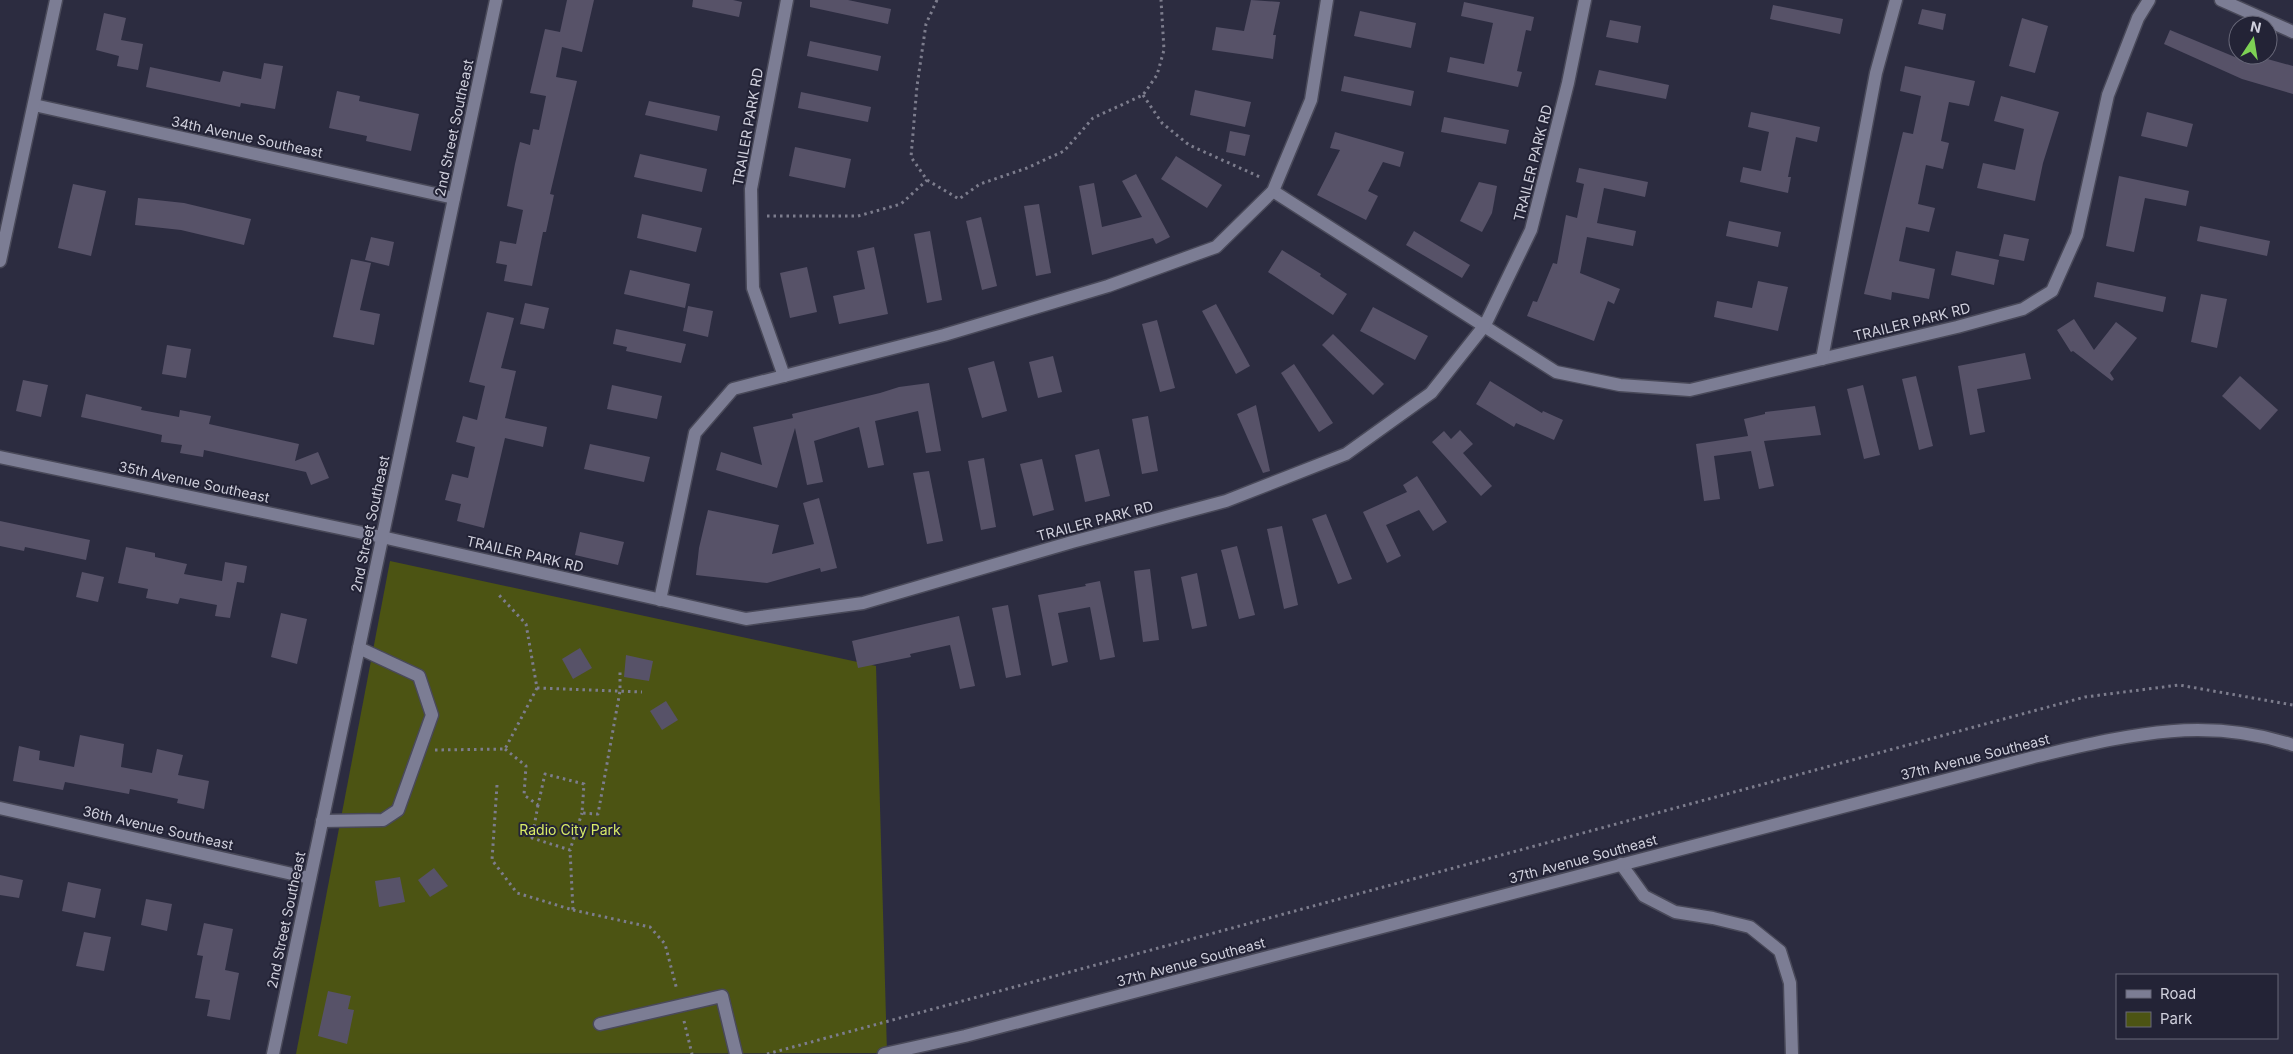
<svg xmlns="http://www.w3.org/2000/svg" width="2293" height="1054" viewBox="0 0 2293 1054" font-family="Inter,sans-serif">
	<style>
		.green { fill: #4c5413 }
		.building { fill: #575268 }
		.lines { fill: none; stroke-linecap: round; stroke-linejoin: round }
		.minor-casing { stroke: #494959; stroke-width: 15 }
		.path { stroke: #7d7d8d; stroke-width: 3; stroke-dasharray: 2.5 4; stroke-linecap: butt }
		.minor { stroke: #7c7d94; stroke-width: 12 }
		.labels { text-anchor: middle; stroke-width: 4; stroke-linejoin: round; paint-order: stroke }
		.street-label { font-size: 14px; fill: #d0d0dd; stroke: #232336 }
		.park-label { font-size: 14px; fill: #d8eb67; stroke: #232336 }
	</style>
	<rect width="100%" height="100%" fill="#2c2c40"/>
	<path class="green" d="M390,561L876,666L887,1053L296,1054Z"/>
	<g class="building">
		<path d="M567,0H594L582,52L562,47L556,77L577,81L550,194L554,195L546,232H543L532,286L504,281L507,265L496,263L500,241L516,244L523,210L507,206L515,164L520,142L530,145L533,129L539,130L546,96L530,93L545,29L560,32Z"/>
		<path d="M693,0H733L742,2L739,17L692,7Z"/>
		<path d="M810,0H848L891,9L888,24L810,7Z"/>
		<path d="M1251,0L1280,2L1273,35H1276L1273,59L1212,50L1216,27L1244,31Z"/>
		<path d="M1464,2L1534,17L1531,31L1526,30L1517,71L1522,72L1518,87L1447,72L1450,57L1484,64L1493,23L1461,16Z"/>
		<path d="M1773,5L1843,19L1840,34L1770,19Z"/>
		<path d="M1922,9L1946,14L1943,30L1918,24Z"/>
		<path d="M1360,11L1416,23L1411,48L1354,36Z"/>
		<path d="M104,13L126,18L121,40L143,44L138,70L117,66L119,56L96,50Z"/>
		<path d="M2022,18L2048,26L2035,73L2009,66Z"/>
		<path d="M1610,20L1641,26L1638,43L1606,37Z"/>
		<path d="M2170,30L2247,62L2249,55H2253L2293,66V94L2242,79L2164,44Z"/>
		<path d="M810,41L881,56L878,71L807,56Z"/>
		<path d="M264,63L283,66L275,109L241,103L240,107L146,87L150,67L220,82L223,71L261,79Z"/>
		<path d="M1905,66L1975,81L1969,106L1949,102L1941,141L1949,143L1943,169L1926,165L1918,204L1935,208L1929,232L1906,227L1899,261L1935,269L1929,299L1892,292L1891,300L1864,294L1903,132L1913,134L1921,96L1900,91Z"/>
		<path d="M1599,70L1669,85L1666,99L1595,85Z"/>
		<path d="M1344,76L1414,91L1411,106L1341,91Z"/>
		<path d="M1195,90L1251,102L1245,127L1190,115Z"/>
		<path d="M337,91L360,96L359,101L419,114L411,151L366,141L367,136L329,128Z"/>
		<path d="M801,92L871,107L868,122L798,108Z"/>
		<path d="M2001,96L2059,112L2043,163L2035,201L1977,188L1983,163L2015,170L2024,129L1994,121Z"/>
		<path d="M649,101L720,116L717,131L645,115Z"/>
		<path d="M1751,112L1820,127L1817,142L1796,137L1788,177H1791L1788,193L1740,182L1743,167L1761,171L1769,132L1748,127Z"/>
		<path d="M2147,112L2193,124L2187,147L2141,136Z"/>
		<path d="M1444,117L1509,130L1506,144L1441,132Z"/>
		<path d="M1230,131L1250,135L1245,156L1226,152Z"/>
		<path d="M1335,132L1404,152L1400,167L1383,162L1368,191L1378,196L1366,220L1317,195L1340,150L1330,148Z"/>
		<path d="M795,147L851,159L845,188L789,176Z"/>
		<path d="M640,154L707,169L702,192L634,177Z"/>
		<path d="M1176,156L1222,185L1207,208L1161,179Z"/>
		<path d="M1579,168L1648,182L1645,197L1604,188L1597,223L1636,231L1633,246L1587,237L1580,273L1620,289L1614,304L1608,301L1594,341L1527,316L1533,301L1537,302L1553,263L1557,264L1566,215L1577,218L1584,184L1576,182Z"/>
		<path d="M1136,174L1170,237L1156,244L1153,238L1092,255L1079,186L1094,183L1102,227L1142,217L1122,181Z"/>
		<path d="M2119,176L2189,191L2186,206L2145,198L2134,252L2106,246Z"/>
		<path d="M1479,182L1497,186L1492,213L1482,232L1460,221Z"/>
		<path d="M73,184L106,191L91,256L58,248Z"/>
		<path d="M138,198L184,203L251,219L244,245L181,230L135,225Z"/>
		<path d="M1039,204L1051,273L1036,276L1024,206Z"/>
		<path d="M642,214L702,228L696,252L637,238Z"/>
		<path d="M981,217L997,286L982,290L966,221Z"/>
		<path d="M1729,221L1781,232L1778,247L1726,236Z"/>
		<path d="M2200,226L2270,241L2267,256L2197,241Z"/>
		<path d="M930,231L942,300L927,303L914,234Z"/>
		<path d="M1414,231L1470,265L1462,278L1406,245Z"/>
		<path d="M2004,234L2029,239L2024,261L1999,256Z"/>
		<path d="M371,237L394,242L389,266L365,260Z"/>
		<path d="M874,247L888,314L839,324L833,296L865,289L857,251Z"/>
		<path d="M1282,250L1321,274L1320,276L1347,294L1333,315L1268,272Z"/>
		<path d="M1956,251L1999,260L1994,285L1951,275Z"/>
		<path d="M351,259L371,263L360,310L380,314L374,345L333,337Z"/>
		<path d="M807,267L817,312L790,318L780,273Z"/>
		<path d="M630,270L690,284L685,308L624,294Z"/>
		<path d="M1758,281L1788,287L1778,331L1714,317L1717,301L1752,308Z"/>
		<path d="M2097,282L2166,297L2163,312L2094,297Z"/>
		<path d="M2201,294L2227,299L2217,348L2191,342Z"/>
		<path d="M525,303L549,308L544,329L520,324Z"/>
		<path d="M1216,304L1250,366L1236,374L1202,311Z"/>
		<path d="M688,306L713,311L708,337L683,331Z"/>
		<path d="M1373,307L1428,336L1415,360L1360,331Z"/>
		<path d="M487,312L514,318L501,368L516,371L505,418L547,427L543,447L505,438L484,528L457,521L461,504L445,500L452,474L468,478L475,447L456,442L463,416L477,420L485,386L469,382Z"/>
		<path d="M2074,319L2094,350L2116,322L2137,338L2110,373L2114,379L2112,381L2073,351L2071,352L2057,330Z"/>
		<path d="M1157,320L1175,388L1160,392L1142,324Z"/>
		<path d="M616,329L686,344L681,363L626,351L627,347L613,344Z"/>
		<path d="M1333,334L1384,384L1373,395L1322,345Z"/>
		<path d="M167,345L191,349L186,378L162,374Z"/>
		<path d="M2025,353L2031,379L1977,389L1985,432L1970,435L1958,366Z"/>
		<path d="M1053,356L1062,392L1038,398L1029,362Z"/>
		<path d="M994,361L1007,411L982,418L968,368Z"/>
		<path d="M1294,364L1333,423L1319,432L1281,373Z"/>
		<path d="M1916,376L1933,446L1919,450L1902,379Z"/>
		<path d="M2240,376L2278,410L2260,430L2222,396Z"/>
		<path d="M23,380L48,385L41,417L16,411Z"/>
		<path d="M1490,381L1542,413L1543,411L1563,420L1554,440L1516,423L1514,427L1476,404Z"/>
		<path d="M929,383L941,451L926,453L918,411L875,421L884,465L868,468L859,427L814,441L823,482L807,485L795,428L777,488L716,470L721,452L762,465L753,427L793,418L792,414L880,393L899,387Z"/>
		<path d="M612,385L662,396L657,419L607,409Z"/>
		<path d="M1863,385L1880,455L1864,459L1847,389Z"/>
		<path d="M86,394L142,407L141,410L179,417L180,410L211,416L209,424L299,444L295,461L318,452L329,478L311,485L306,472L204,450L203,457L180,453L182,445L161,442L162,435L81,417Z"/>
		<path d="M1256,405L1270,471L1263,473L1237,414Z"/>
		<path d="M1815,406L1821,435L1764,441L1774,486L1759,489L1751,451L1714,456L1720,499L1704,501L1696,444L1748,436L1744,419L1765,414V412Z"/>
		<path d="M1148,416L1158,471L1142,474L1132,419Z"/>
		<path d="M1460,430L1473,444L1463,453L1492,486L1481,496L1432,442L1444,431L1451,439Z"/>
		<path d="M590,444L650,457L644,482L584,469Z"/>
		<path d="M1099,449L1110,496L1085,502L1075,455Z"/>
		<path d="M984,458L996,527L981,530L968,461Z"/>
		<path d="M1042,459L1054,510L1033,516L1020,464Z"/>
		<path d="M929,471L943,541L927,544L913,473Z"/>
		<path d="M1417,476L1447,522L1433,531L1419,510L1386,525L1401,556L1387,563L1363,512L1407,492L1403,485Z"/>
		<path d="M819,498L837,568L821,572L820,568L767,583L696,575L699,548L708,510L779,525L772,554L814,544L803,503Z"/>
		<path d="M1326,514L1352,579L1338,584L1312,519Z"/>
		<path d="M0,521L90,540L86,560L25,547L24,551L0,546Z"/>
		<path d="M1282,526L1298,605L1284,609L1267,529Z"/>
		<path d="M580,532L624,542L618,565L575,555Z"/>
		<path d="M1237,546L1255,615L1239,619L1221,550Z"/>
		<path d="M126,547L155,553V557L187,564L184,574L222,581L225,562L247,566L244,583L237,582L230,618L215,616L217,605L180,598L178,604L146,598L148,589L118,583Z"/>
		<path d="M1150,569L1159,640L1143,642L1134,571Z"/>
		<path d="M82,572L104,577L98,602L76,597Z"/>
		<path d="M1197,573L1207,626L1192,629L1181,577Z"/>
		<path d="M1100,581L1115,657L1100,660L1090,607L1058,613L1068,662L1052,666L1038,595L1086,586L1085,584Z"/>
		<path d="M1008,605L1021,675L1006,678L992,608Z"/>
		<path d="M281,613L307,619L297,664L271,657Z"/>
		<path d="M959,616L975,686L960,689L950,645L910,654L911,657L858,668L852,641Z"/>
		<path d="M580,648L592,668L573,679L562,659Z"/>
		<path d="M626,655L653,661L649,681L624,677Z"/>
		<path d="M666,701L678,720L662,730L650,711Z"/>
		<path d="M80,735L124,744L121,767L152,773L157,749L183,755L178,775L209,781L204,809L177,803L178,799L130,789L129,794L65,782L63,790L13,781L19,746L40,751L39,760L74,767Z"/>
		<path d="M434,868L448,886L430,897L418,880Z"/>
		<path d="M0,875L23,880L19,898L0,895Z"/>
		<path d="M400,877L405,902L379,907L375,881Z"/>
		<path d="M68,882L101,889L95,918L62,911Z"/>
		<path d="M146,899L172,904L167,931L141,925Z"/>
		<path d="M204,923L233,929L225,970L239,973L230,1020L207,1016L210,1000L195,998L203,956L197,955Z"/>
		<path d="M84,932L111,937L104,971L76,966Z"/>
		<path d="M328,991L351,996L348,1009L354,1010L347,1044L318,1036Z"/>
	</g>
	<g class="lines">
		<g class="minor-casing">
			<g id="minor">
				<path d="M2221,0L2293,32"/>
				<path d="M34,105L454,198"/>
				<path d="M1273,191L1556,372L1620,385L1690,390L1957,327L2023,309L2052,291L2077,235L2108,95L2138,18L2149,0"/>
				<path d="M0,261L56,0"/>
				<path d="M1822,359L1876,73L1896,0"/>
				<path d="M784,376L753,288L751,189L787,0"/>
				<path d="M0,457L382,537L746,619L863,603L1072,542L1226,501L1346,454L1431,393L1485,325L1531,230L1568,83L1585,0"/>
				<path d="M660,600L695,433L733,389L944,335L1108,286L1216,247L1273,191L1311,100L1327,0"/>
				<path d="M0,808L310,878"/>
				<path d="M322,821L383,820L398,810L432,715L419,676L359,648"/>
				<path d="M1621,864L1644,896L1675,912L1713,918L1750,927L1780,951L1790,983L1792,1054"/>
				<path d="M600,1024L722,996L736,1054"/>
				<path d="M273,1054L496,0"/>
				<path d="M884,1054L965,1036L2034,757C2125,736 2201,715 2293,745"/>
			</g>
		</g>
		<g class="path">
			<path d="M937,0L926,24L917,86L911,157L927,180L959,199L980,184L1027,168L1064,151L1093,118L1143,95L1157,75L1164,50L1161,0"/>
			<path d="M1143,95L1162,123L1189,145L1260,177"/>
			<path d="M767,216H858L901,204L927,180"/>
			<path d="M537,688L642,692"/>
			<path d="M505,749L526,766L524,795L538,805L545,774L584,784L582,813L598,814L620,691V672"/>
			<path d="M435,750L505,749L537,688L526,624L498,594"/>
			<path d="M497,785L492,860L517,893L573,910L570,850"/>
			<path d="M538,805L532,838L570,850L582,813"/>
			<path d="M573,910L650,927L665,944L677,990"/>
			<path d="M684,1021L692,1054"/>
			<path d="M767,1054L2085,697L2179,685L2293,705"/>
		</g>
		<use href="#minor" class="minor"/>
	</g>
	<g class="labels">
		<g class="street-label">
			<text transform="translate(748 127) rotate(-80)" y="5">TRAILER PARK RD</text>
			<text transform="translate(454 128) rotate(-78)" y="5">2nd Street Southeast</text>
			<text transform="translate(247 137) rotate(12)" y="5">34th Avenue Southeast</text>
			<text transform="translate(1533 163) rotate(-76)" y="5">TRAILER PARK RD</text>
			<text transform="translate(1912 322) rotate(-14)" y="5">TRAILER PARK RD</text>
			<text transform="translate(194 482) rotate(12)" y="5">35th Avenue Southeast</text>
			<text transform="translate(1095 521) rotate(-15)" y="5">TRAILER PARK RD</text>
			<text transform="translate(370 524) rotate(-78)" y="5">2nd Street Southeast</text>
			<text transform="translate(525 554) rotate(13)" y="5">TRAILER PARK RD</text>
			<text transform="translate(1975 757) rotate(-14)" y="5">37th Avenue Southeast</text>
			<text transform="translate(158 828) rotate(13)" y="5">36th Avenue Southeast</text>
			<text transform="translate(1583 859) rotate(-15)" y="5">37th Avenue Southeast</text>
			<text transform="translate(286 920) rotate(-78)" y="5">2nd Street Southeast</text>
			<text transform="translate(1191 962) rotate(-15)" y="5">37th Avenue Southeast</text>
		</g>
		<g class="park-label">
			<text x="570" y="835">Radio City Park</text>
		</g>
	</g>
	<rect x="2116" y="974" width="162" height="65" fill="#232336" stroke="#686879"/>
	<rect x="2126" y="990" width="25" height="8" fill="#7c7d94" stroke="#686879"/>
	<text x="2160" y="999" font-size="15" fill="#d0d0dd">Road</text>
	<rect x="2126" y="1012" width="25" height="15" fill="#4c5413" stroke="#686879"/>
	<text x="2160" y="1024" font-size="15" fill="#d0d0dd">Park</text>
	<g transform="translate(2253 40) rotate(12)"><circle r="24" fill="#232336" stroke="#686879"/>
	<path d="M0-4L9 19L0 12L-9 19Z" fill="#7dd154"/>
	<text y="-8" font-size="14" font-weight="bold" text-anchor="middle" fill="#d0d0dd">N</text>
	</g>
</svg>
